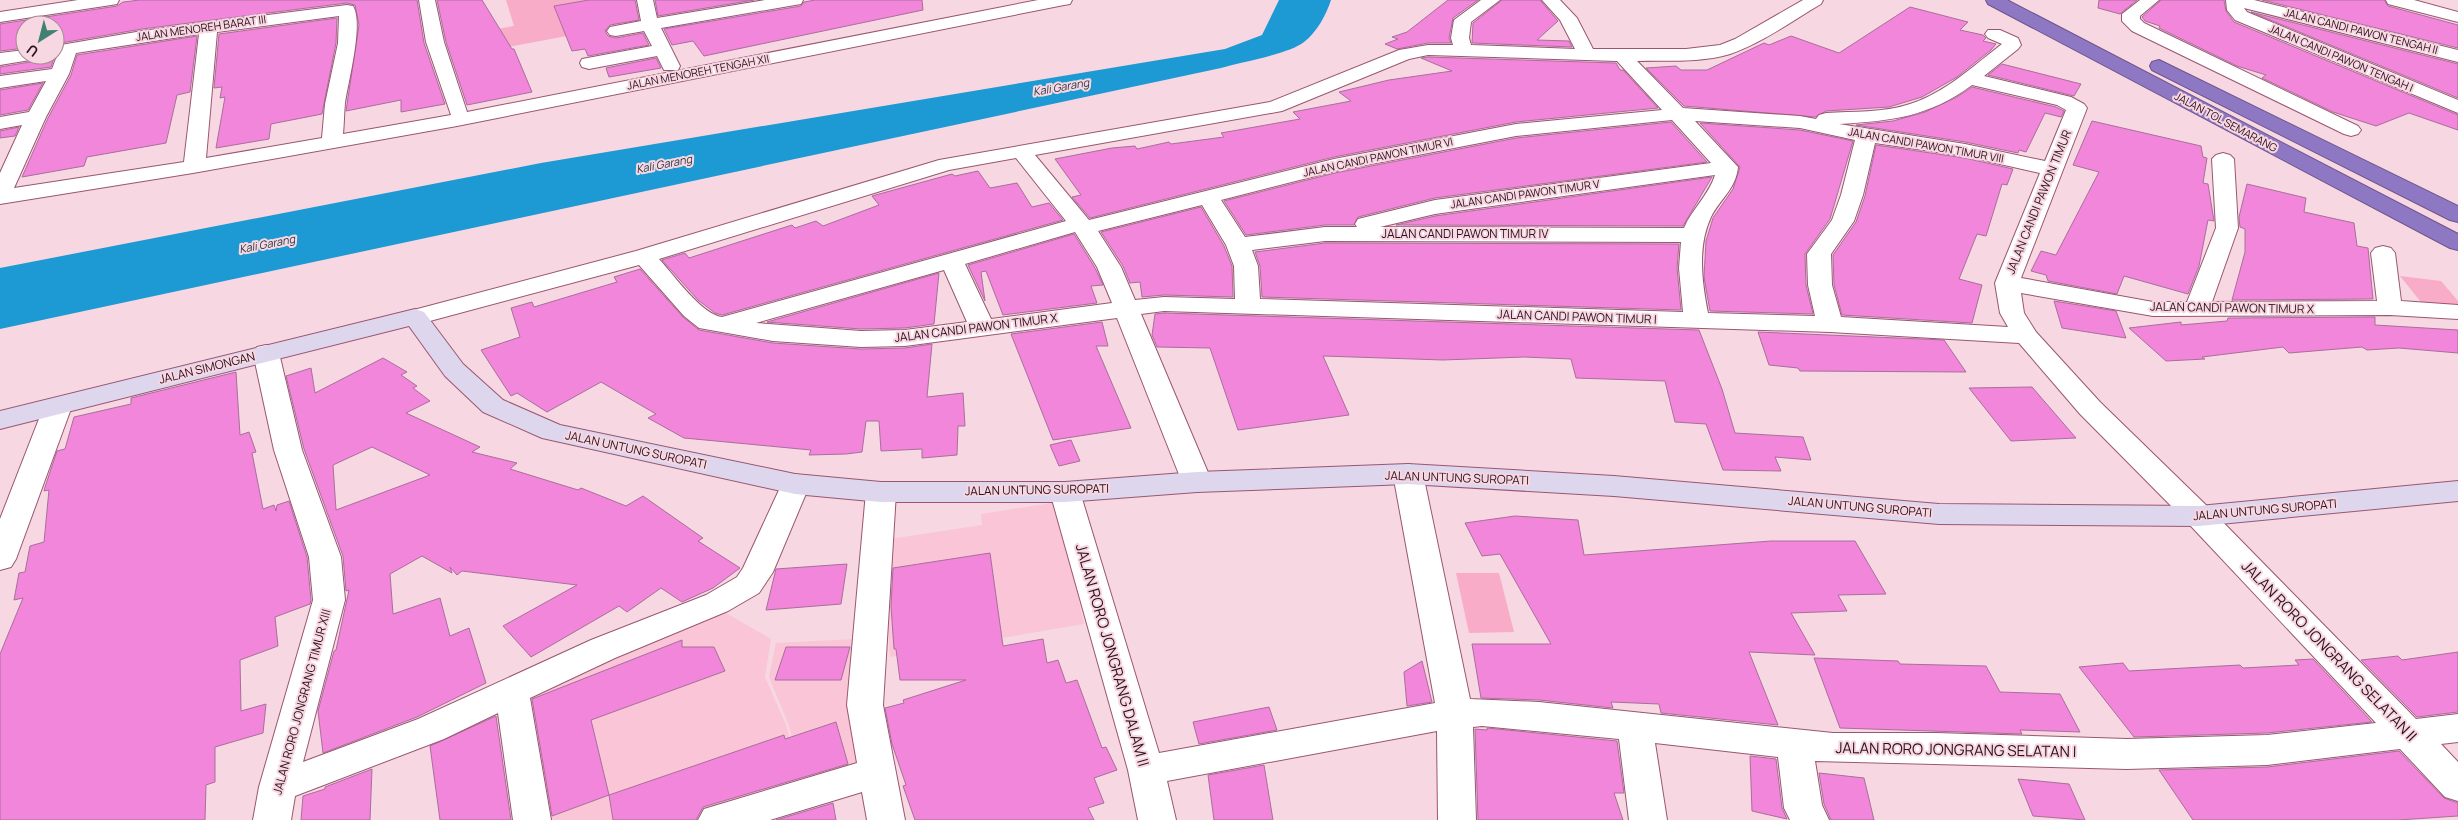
<svg xmlns="http://www.w3.org/2000/svg" width="2458" height="820" viewBox="0 0 2458 820" font-family="Manrope,sans-serif">
	<style>
		.built { fill: #f9c5d7 }
		.green { fill: #f8acc8 }
		.water { fill: #1d99d3 }
		.building { fill: #f186da; stroke: #a96e9b; fill-rule: evenodd }
		.lines { fill: none; stroke-linecap: round; stroke-linejoin: round }
		.minor-casing { stroke: #9a5671; stroke-width: 2 }
		.secondary-casing { stroke: #9a5671; stroke-width: 2 }
		.motorway-casing { stroke: #6c5489; stroke-width: 2 }
		.minor { fill: #fff; fill-rule: evenodd }
		.secondary { fill: #ddd6ed; fill-rule: evenodd }
		.motorway { fill: #8e78c4; fill-rule: evenodd }
		.labels { text-anchor: middle; stroke-width: 4; stroke-linejoin: round; paint-order: stroke }
		.far-street-label { font-size: 11px; fill: #2c101c; stroke: #f7d7e1 }
		.far-water-label { font-size: 11px; font-style: italic; fill: #1c3441; stroke: #f7d7e1 }
		.street-label { font-size: 12px; fill: #2c101c; stroke: #f7d7e1 }
		.near-street-label { font-size: 15px; fill: #2c101c; stroke: #f7d7e1 }
	</style>
	<rect width="100%" height="100%" fill="#f7d7e1"/>
	<g class="built">
		<path d="M1058,502L1084,624L890,657L883,540L982,525L981,514Z"/>
		<path d="M724,612L771,639L765,677L786,725L803,785L703,820H536L516,701L584,670Z"/>
		<path d="M855,639L868,768L807,788L788,723L769,677L776,643Z"/>
	</g>
	<g class="green">
		<path d="M506,0H589L555,6L567,36L498,49L451,37L514,26Z"/>
		<path d="M2400,276L2441,281L2458,301V310L2425,307Z"/>
		<path d="M1456,573H1499L1514,632L1469,633Z"/>
	</g>
	<path class="water" d="M1279,0H1331C1326,15 1317,32 1304,42C1289,54 1241,62 1221,68L0,329V268L541,163L1225,49L1262,35Z"/>
	<g class="building">
		<path d="M140,0H417L424,43L445,104L401,112V100L346,111L359,25L355,5L347,3L142,29L55,44V25H25V48L0,51V24L117,6L123,2Z"/>
		<path d="M437,0H482L512,49H514L532,92L467,105L446,42Z"/>
		<path d="M589,0H635L639,20L610,25L605,31L608,36L616,38L643,33L649,45L588,56L585,49L572,51L554,6Z"/>
		<path d="M655,0H754L658,16Z"/>
		<path d="M815,0H922L923,10L704,56L693,41L672,45L664,29L801,6L804,2Z"/>
		<path d="M1448,0H1478L1453,18L1449,38L1451,43H1428L1397,49L1385,44L1398,39L1392,37L1407,32Z"/>
		<path d="M1502,0H1540L1558,21L1537,40L1569,41L1572,47L1472,43L1473,23Z"/>
		<path d="M2099,0H2137L2120,14L2098,8Z"/>
		<path d="M2161,0H2224L2226,11L2234,22L2458,115V130L2409,113L2376,126L2333,112L2262,78L2266,75L2237,66L2159,28L2160,26L2145,21L2142,17Z"/>
		<path d="M2262,0H2384L2388,6L2458,25V48Z"/>
		<path d="M1910,7L1968,22L1960,30L1983,35L1986,38L1983,41L1996,44L1991,50L1957,77L1922,97L1889,107L1826,111L1815,117L1684,106L1646,68L1676,66L1681,70H1707L1764,43L1769,45L1791,36L1839,53Z"/>
		<path d="M2251,12L2458,64V98Z"/>
		<path d="M337,18L336,43L322,114L271,124L269,139L216,148L225,97L220,98L222,87L214,88L219,34Z"/>
		<path d="M197,36L190,92L177,95L166,143L87,157L84,166L22,177L48,118L71,75L77,55Z"/>
		<path d="M41,55L54,58L51,67L0,74V67L36,61Z"/>
		<path d="M1428,57L1616,63L1620,70H1623L1658,108L1516,122L1334,157L1090,218L1072,197L1081,195L1055,159L1112,148L1135,146L1137,149L1169,142L1171,144L1224,137L1221,133L1300,119L1293,112L1351,101L1339,92L1389,80L1452,71L1421,58Z"/>
		<path d="M656,58L661,68L609,77L606,68Z"/>
		<path d="M2002,64L2081,84L2074,96L1988,75Z"/>
		<path d="M43,83L28,110L0,115V90Z"/>
		<path d="M1972,87L2056,107L2064,111L2061,117L2045,113L2026,152L2019,150L2018,153L1965,142L1856,125L1893,121L1925,112L1957,97Z"/>
		<path d="M2092,121L2201,146L2203,157L2207,158L2203,183L2208,184L2214,221L2208,220L2199,266L2188,294L2124,276L2117,294L2048,281L2046,275L2031,271L2041,251L2056,255L2099,172L2073,165Z"/>
		<path d="M1671,122L1707,162L1435,198L1358,217L1354,225H1325L1246,235L1224,201L1335,173L1516,138Z"/>
		<path d="M1700,123L1800,130L1853,141L1830,219L1805,254L1806,285L1813,314L1710,311L1704,277L1706,241L1713,218L1733,189L1740,167Z"/>
		<path d="M19,127L15,136L0,138V131Z"/>
		<path d="M1876,145L1965,158L2013,169L2007,185L2002,184L1986,236L1977,234L1959,279L1982,285L1972,323L1842,315L1834,285L1833,255L1856,222L1865,196Z"/>
		<path d="M978,171L990,188L1017,183L1032,207L1049,203L1063,220L722,315L715,313L698,300L662,260L685,253L689,258L792,225L795,228L816,221L823,226L879,205L872,196L952,174L955,176Z"/>
		<path d="M1712,177L1683,226L1396,225L1435,216Z"/>
		<path d="M2247,184L2306,198L2304,212L2354,223L2357,246L2368,248L2373,299L2232,300L2245,252V229L2240,227L2239,217Z"/>
		<path d="M1201,207L1224,246L1232,266L1233,297L1164,295L1142,297L1140,282L1130,283L1123,266L1101,232Z"/>
		<path d="M1074,234L1095,268L1103,285L1091,286L1097,303L1003,315L986,271L981,272L985,301L968,265Z"/>
		<path d="M1325,243L1679,244L1677,268L1681,310L1262,297L1260,266L1255,252Z"/>
		<path d="M640,269L683,317L699,330L773,343L861,349L905,348L932,344L927,397L963,393L965,426H958L957,455L922,458V449L881,451L879,421H866L862,452L846,454L809,455L811,450L684,438L648,418L656,414L601,382L547,412L517,393L511,396L481,350L520,337L511,308L532,302L534,307L617,282L614,277Z"/>
		<path d="M939,273L934,324L905,328L861,329L767,322Z"/>
		<path d="M2054,301L2116,311L2126,338L2062,328Z"/>
		<path d="M1164,313L1699,330L1722,389L1735,433L1803,437L1811,460L1775,457L1781,471L1723,470L1706,424L1675,422L1665,381L1576,378L1571,359L1524,357L1443,360L1323,356L1349,415L1238,430L1210,348L1157,347L1152,335L1155,314Z"/>
		<path d="M2375,317V325L2458,330V353L2399,348L2367,350L2362,347L2289,353L2283,347L2202,357L2205,359L2166,361L2129,328L2181,322V325L2227,321L2228,318Z"/>
		<path d="M1102,322L1108,346H1096L1131,428L1053,440L1011,334Z"/>
		<path d="M1758,332L1944,340L1966,372L1800,371L1798,368L1769,365Z"/>
		<path d="M383,358L407,372L401,375L417,386L413,388L430,401L406,413L480,447L472,452L517,463L510,469L578,490L581,488L626,506L643,496L703,538L698,541L740,568L713,588L682,602L661,588L627,612L619,606L531,657L503,626L577,585L462,571L457,575L450,567L452,573L422,556L390,574L393,614L440,598L450,636L469,628L486,683L417,717L323,753L318,711L334,651L336,650L349,590L346,591L343,556L304,449L286,376L311,368L315,393ZM372,447L430,475L336,510L333,465Z"/>
		<path d="M236,372L240,435L249,432L256,452L252,453L263,509L274,505L276,511L277,505L289,501L307,557L311,600L310,604L275,617L278,646L240,660L241,711L266,704L263,733L215,747V782L206,785L205,820H0V654L23,598L14,600L19,573L25,572L30,546L44,542L49,490L44,491L45,487L57,451L65,449L74,417L131,404V398Z"/>
		<path d="M2032,387L2076,438L2011,441L1969,388Z"/>
		<path d="M1071,440L1080,461L1059,466L1050,445Z"/>
		<path d="M1515,516L1578,520L1584,555L1771,541H1855L1886,594L1838,595L1847,611L1791,613L1815,655L1749,652L1778,725L1661,713L1659,704L1611,702L1613,708L1539,700L1481,698L1472,644H1551L1500,554L1482,556L1465,523Z"/>
		<path d="M990,553L1003,646L1043,639L1047,663L1058,660L1066,683L1077,680L1102,748L1106,747L1117,770L1094,778L1104,803L1088,808L1094,820H915L903,786L906,785L892,744L885,708L904,703L903,700L966,680H900L896,649H894L891,606L893,568Z"/>
		<path d="M847,564L841,604L766,610L776,569Z"/>
		<path d="M682,640V647H714L725,671L591,720L609,795L552,816L532,699Z"/>
		<path d="M786,647H850L841,680H775Z"/>
		<path d="M2458,652V712L2417,717L2361,660L2398,656L2402,660Z"/>
		<path d="M1814,658L1898,661L1900,664L1986,666L2000,692L2060,694L2080,732L2020,730L2022,734L1840,728Z"/>
		<path d="M2313,659L2372,722L2267,733L2134,737L2079,667L2123,663L2129,671L2240,665L2243,668L2299,665L2295,660Z"/>
		<path d="M1422,661L1432,702L1407,706L1404,672Z"/>
		<path d="M1269,707L1277,730L1199,744L1193,722Z"/>
		<path d="M496,716L511,820H440L430,746Z"/>
		<path d="M836,722L848,764L703,807L696,820H613L609,795L784,735L785,739Z"/>
		<path d="M1487,728L1617,741L1624,793H1614L1623,820H1478L1475,729L1487,730Z"/>
		<path d="M2399,751L2444,798L2458,803V816L2398,820H2193L2159,770L2267,767Z"/>
		<path d="M1750,756L1776,759L1782,808L1787,819L1752,811Z"/>
		<path d="M1264,765L1273,820H1214L1208,775Z"/>
		<path d="M372,769L370,820H301L303,796L325,789V787Z"/>
		<path d="M1819,773L1864,778L1874,820H1831L1824,804Z"/>
		<path d="M2018,779L2069,784L2085,820L2033,816Z"/>
		<path d="M833,803L836,820H776Z"/>
	</g>
	<g class="lines">
		<g class="minor-casing">
			<g id="minor">
				<path d="M78,0H119L117,4L111,5L0,22V12Z"/>
				<path d="M419,0H435L444,42L467,112L1038,0H1072L1070,4L1064,5L457,126L193,173L0,204V173L22,125L0,129V117L29,112L46,81L0,88V76L52,69L57,56L49,55H55V46L142,31L347,5L353,6C364,23 348,82 345,103C344,113 344,124 343,134L451,115L426,42ZM339,16L338,43L325,104L322,138L206,158L217,32ZM199,34L184,162L14,188L46,117L69,74L76,53Z"/>
				<path d="M637,0H653L657,18L765,0H803L801,4L795,5L661,28L680,66L678,70H664L657,56L589,69L582,67L580,63L582,59L652,46L644,31L616,36L610,35L607,31L610,27L641,21Z"/>
				<path d="M1481,0H1500L1471,22L1469,38L1471,45L1575,49L1560,20L1542,0H1560L1577,18L1593,49H1686L1720,45L1735,39L1803,0H1823L1821,4C1792,21 1762,43 1730,54C1701,63 1667,60 1637,61L1683,108L1800,116L1816,119L1819,115L1826,113C1853,111 1883,113 1910,104C1945,93 1973,66 2002,44L1988,38L1985,34L1988,30H2000L2018,38L2021,45L2018,49L1984,76L2071,97L2084,104L2087,108L2021,278L2153,302H2187L2216,228L2212,159L2216,155L2223,153L2230,155L2234,159L2238,228L2212,302L2377,301L2371,253L2375,248L2383,246L2391,248L2395,253L2401,301L2458,305V319L2390,315L2153,316L2021,293L2024,313L2036,332L2100,402L2210,509L2416,719L2458,714V742L2441,744L2458,762V801L2445,797L2400,749L2267,765L2127,769L1815,761L1822,805L1829,820H1790L1784,808L1778,757L1655,743L1667,820H1629L1619,739L1482,726L1473,727L1476,820H1438L1437,731L1167,781L1176,820H1138L1128,770L1050,492L1055,485L1065,482L1075,485L1080,492L1159,753L1435,703L1393,474L1398,467L1408,464L1418,467L1423,474L1470,699L1539,702L1833,733H1936L2127,739L2267,735L2376,723L2188,523L2080,414L2019,343L1830,332L1164,311L1141,314L1212,482L1207,489L1197,492L1187,489L1182,482L1117,318L905,346L861,347L773,341L699,328L684,316L639,265L415,325L406,322L402,317L406,312L636,251L939,160L1270,102L1399,50L1428,45H1453L1451,38L1454,20ZM1428,55L1617,61L1662,110L1516,124L1334,159L1089,220L1035,155L1282,111L1409,59ZM1972,85L2057,105L2066,110L2045,161L1965,144L1839,124C1891,121 1929,117 1972,85ZM1672,120L1711,163L1435,200L1358,219L1355,224L1357,227H1325L1245,237L1221,200L1335,171L1516,136ZM1695,121L1800,128L1855,140L1841,195L1832,220L1807,254L1808,285L1815,316L1708,313C1702,282 1697,247 1711,217C1720,199 1736,189 1738,167ZM1875,143L1965,156L2040,173L1995,283L2000,313L2008,327L1841,317L1832,285L1831,254L1854,221L1863,195ZM1016,158L1066,221L722,317C702,315 673,274 659,259L949,170ZM1715,175C1709,195 1692,209 1684,228L1380,227L1435,214ZM1202,205L1226,245L1234,266L1235,299L1164,297L1135,300L1121,267L1098,231ZM1075,232L1097,267L1112,303L991,319L965,264ZM1325,241L1681,242L1679,268L1683,312L1260,299L1258,266L1252,250ZM944,270L967,322L905,330L861,331L756,323Z"/>
				<path d="M2140,0H2159L2140,16V19L2144,23L2358,126L2361,130L2358,134L2351,136L2344,134L2132,31L2122,21V14Z"/>
				<path d="M2226,0H2254L2458,50V62L2244,8L2247,12L2458,100V113L2235,20L2227,10Z"/>
				<path d="M2386,0H2414L2458,12V22L2388,4Z"/>
				<path d="M25,50V55H39L36,59L0,65V53Z"/>
				<path d="M266,345L275,347L279,353L302,450L341,557L345,600L303,762L418,719L591,640L706,595L737,577L743,568L785,477L795,474L805,477L810,484L773,572L759,593L728,611L615,658L530,698L551,820H513L498,713L444,739L295,796L291,820H253L259,787L313,600L309,557L274,450L253,353L257,347Z"/>
				<path d="M58,398L68,400L72,406L16,559L11,567L0,570V519L44,406L48,400Z"/>
				<path d="M881,482L891,485L896,492L883,705L905,820H867L862,792L770,820H698L704,809L857,763L847,705L866,492L871,485Z"/>
			</g>
		</g>
		<g class="secondary-casing">
			<path id="secondary" d="M415,309L424,312L463,364L503,400L560,425L795,474L881,482H1065L1197,472L1408,464L1614,476L1939,504L2199,506L2458,481V501L2199,526L1939,524L1614,496L1408,484L1197,492L1065,502H881L795,494L542,438L483,412L445,376L409,326L0,429V411Z"/>
		</g>
		<g class="motorway-casing">
			<g id="motorway">
				<path d="M1986,0H2007L2458,234V250L2450,248L1988,4Z"/>
				<path d="M2159,60L2458,206V222L2450,220L2152,70L2150,66L2152,62Z"/>
			</g>
		</g>
		<use href="#minor" class="minor"/>
		<use href="#secondary" class="secondary"/>
		<use href="#motorway" class="motorway"/>
	</g>
	<g class="labels">
		<g class="far-street-label">
			<text transform="translate(201 28) rotate(-8)" y="4">JALAN MENOREH BARAT III</text>
			<text transform="translate(2361 31) rotate(14)" y="4">JALAN CANDI PAWON TENGAH II</text>
			<text transform="translate(2341 58) rotate(23)" y="4">JALAN CANDI PAWON TENGAH I</text>
			<text transform="translate(698 72) rotate(-11)" y="4">JALAN MENOREH TENGAH XII</text>
			<text transform="translate(2226 122) rotate(28)" y="4">JALAN TOL SEMARANG</text>
			<text transform="translate(1926 145) rotate(10)" y="4">JALAN CANDI PAWON TIMUR VIII</text>
			<text transform="translate(1378 157) rotate(-12)" y="4">JALAN CANDI PAWON TIMUR VI</text>
			<text transform="translate(1525 194) rotate(-8)" y="4">JALAN CANDI PAWON TIMUR V</text>
		</g>
		<g class="far-water-label">
			<text transform="translate(1061 87) rotate(-10)" y="4">Kali Garang</text>
			<text transform="translate(664 164) rotate(-11)" y="4">Kali Garang</text>
			<text transform="translate(267 244) rotate(-11)" y="4">Kali Garang</text>
		</g>
		<g class="street-label">
			<text transform="translate(2039 202) rotate(-68)" y="4">JALAN CANDI PAWON TIMUR</text>
			<text x="1465" y="238">JALAN CANDI PAWON TIMUR IV</text>
			<text transform="translate(2232 308) rotate(1)" y="4">JALAN CANDI PAWON TIMUR X</text>
			<text transform="translate(1577 317) rotate(2)" y="4">JALAN CANDI PAWON TIMUR I</text>
			<text transform="translate(976 328) rotate(-7)" y="4">JALAN CANDI PAWON TIMUR X</text>
			<text transform="translate(207 368) rotate(-14)" y="4">JALAN SIMONGAN</text>
			<text transform="translate(636 450) rotate(12)" y="4">JALAN UNTUNG SUROPATI</text>
			<text transform="translate(1457 478) rotate(2)" y="4">JALAN UNTUNG SUROPATI</text>
			<text transform="translate(1037 490) rotate(-1)" y="4">JALAN UNTUNG SUROPATI</text>
			<text transform="translate(1860 507) rotate(5)" y="4">JALAN UNTUNG SUROPATI</text>
			<text transform="translate(2265 510) rotate(-5)" y="4">JALAN UNTUNG SUROPATI</text>
			<text transform="translate(302 702) rotate(-75)" y="4">JALAN RORO JONGRANG TIMUR XIII</text>
		</g>
		<g class="near-street-label">
			<text transform="translate(2329 651) rotate(46)" y="5">JALAN RORO JONGRANG SELATAN II</text>
			<text transform="translate(1112 655) rotate(74)" y="5">JALAN RORO JONGRANG DALAM II</text>
			<text transform="translate(1956 750) rotate(1)" y="5">JALAN RORO JONGRANG SELATAN I</text>
		</g>
	</g>
	<g transform="translate(40 40) rotate(216)"><circle r="24" fill="#f7d7e1" stroke="#a68792"/>
	<path d="M0-4L9 19L0 12L-9 19Z" fill="#408172"/>
	<text y="-8" font-size="14" font-weight="bold" text-anchor="middle" fill="#2c101c">U</text>
	</g>
</svg>
